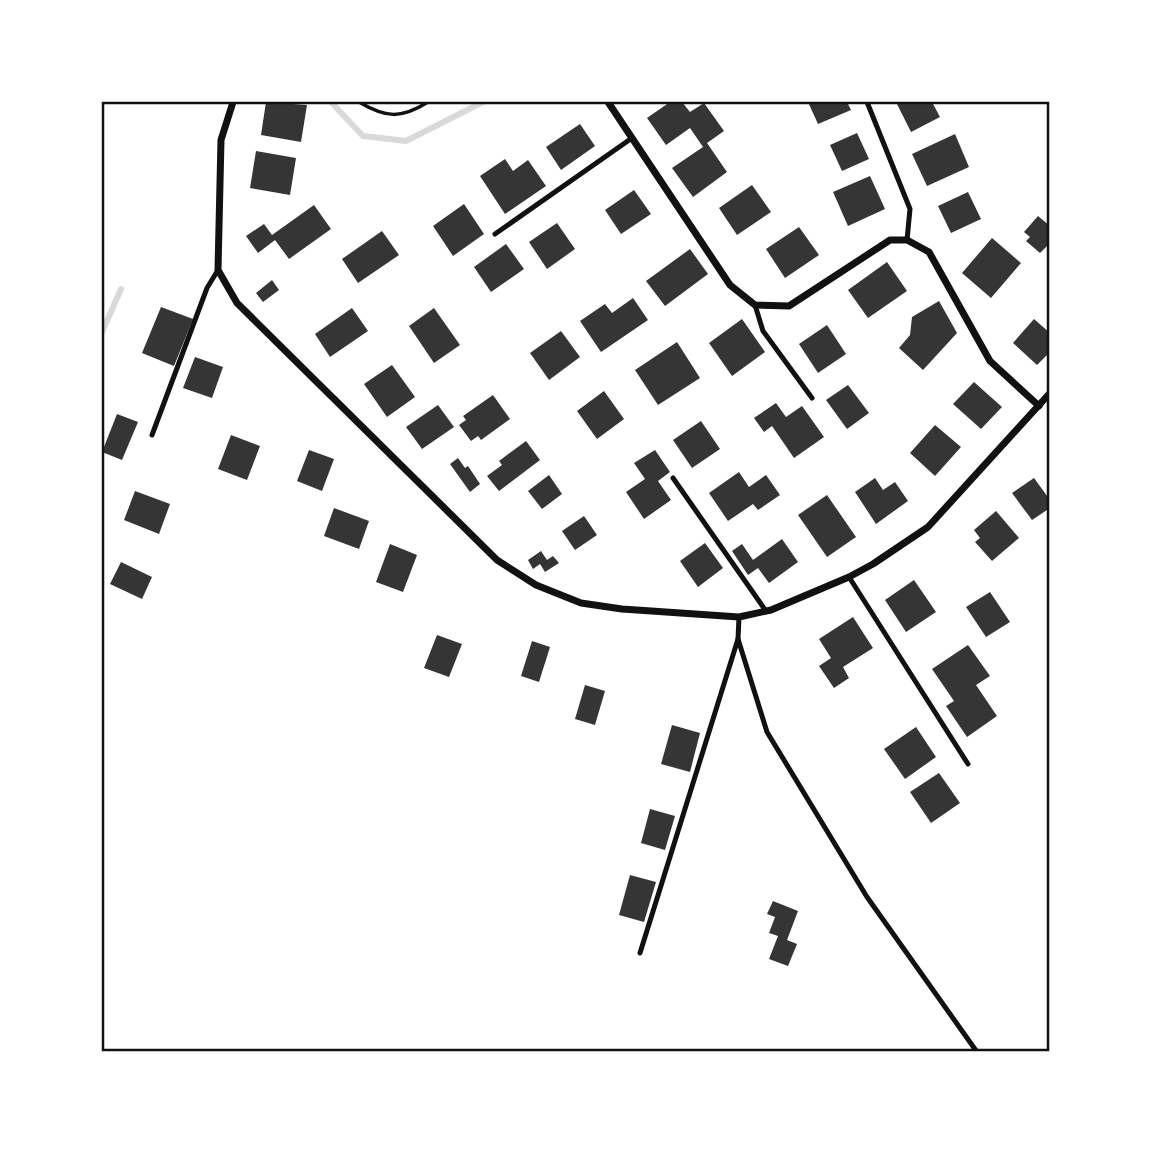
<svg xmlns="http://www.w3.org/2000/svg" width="1151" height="1153" viewBox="0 0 1151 1153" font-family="Karla,sans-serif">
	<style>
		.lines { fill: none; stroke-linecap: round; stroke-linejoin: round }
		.stream { stroke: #d9d9d9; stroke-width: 6 }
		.building { fill: #353535 }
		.path { stroke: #111; stroke-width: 3.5 }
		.service { stroke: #111; stroke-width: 5 }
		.minor { stroke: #111; stroke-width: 7 }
		.neatline { fill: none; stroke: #111; stroke-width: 2.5 }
	</style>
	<rect width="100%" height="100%" fill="#fff"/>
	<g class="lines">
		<g class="stream">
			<path d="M331,102L363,136L406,141L483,102"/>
			<path d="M102,332L121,289"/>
		</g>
	</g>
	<g class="building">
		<path d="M266,102L307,105L301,142L261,135Z"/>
		<path d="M670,102H682L690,112L704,103L724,131L707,143L727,172L693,197L672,168L703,147L690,128L666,145L647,118Z"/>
		<path d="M808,102H847L851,110L818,124Z"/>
		<path d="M896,102H932L940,117L911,132Z"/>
		<path d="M580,124L595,146L561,170L546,147Z"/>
		<path d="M857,133L869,159L842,171L830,145Z"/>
		<path d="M955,134L969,167L927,186L912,154Z"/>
		<path d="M256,151L296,158L290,195L250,188Z"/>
		<path d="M505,159L513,171L528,160L546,186L505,214L480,176Z"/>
		<path d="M870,176L885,209L848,226L833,192Z"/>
		<path d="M752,185L771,212L737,235L719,208Z"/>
		<path d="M634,190L651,214L621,234L605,210Z"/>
		<path d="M968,192L981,219L951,233L938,206Z"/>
		<path d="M464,204L484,234L453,256L433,226Z"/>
		<path d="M314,205L331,229L289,259L275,240L258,253L246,236L264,224L272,235Z"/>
		<path d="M1038,216L1050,226V243L1040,253L1026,241L1030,237L1024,232Z"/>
		<path d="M557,223L575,249L547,269L529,242Z"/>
		<path d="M799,227L819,255L785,278L766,249Z"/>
		<path d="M382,231L399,255L358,283L342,259Z"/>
		<path d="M992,238L1021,263L991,298L962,273Z"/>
		<path d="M506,244L524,269L491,292L474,267Z"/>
		<path d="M690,249L708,274L665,306L646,281Z"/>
		<path d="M887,262L907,291L868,318L848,290Z"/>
		<path d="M272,280L279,290L263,302L256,293Z"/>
		<path d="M633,298L648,320L601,352L580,321L605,304L612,313Z"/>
		<path d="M939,301L957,333L923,370L899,348L910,335L912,317Z"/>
		<path d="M161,307L193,319L174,366L142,353Z"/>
		<path d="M352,308L368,331L330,357L315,334Z"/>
		<path d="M434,308L460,345L434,363L409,326Z"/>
		<path d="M742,319L765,352L732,376L709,343Z"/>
		<path d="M1034,319L1050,333V352L1037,365L1013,343Z"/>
		<path d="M827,325L846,354L818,373L799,344Z"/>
		<path d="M561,331L580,357L549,380L530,353Z"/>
		<path d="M677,342L700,378L658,405L635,370Z"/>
		<path d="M195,357L223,367L212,398L183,388Z"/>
		<path d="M392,365L415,397L387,417L364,384Z"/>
		<path d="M974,382L1002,407L981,429L953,404Z"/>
		<path d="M848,385L869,413L847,429L826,400Z"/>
		<path d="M604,391L624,419L597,439L577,411Z"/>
		<path d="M493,395L510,419L481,440L478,436L471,441L459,425L466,420L463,416Z"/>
		<path d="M776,403L786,417L802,406L824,437L794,458L772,426L764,432L754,418Z"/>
		<path d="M438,405L454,427L422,449L406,427Z"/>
		<path d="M117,414L138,422L122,460L102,452Z"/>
		<path d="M701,421L720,449L692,468L673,440Z"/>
		<path d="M935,425L961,447L935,476L910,453Z"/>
		<path d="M231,435L260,446L247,480L218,469Z"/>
		<path d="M526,441L540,460L499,491L487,476L502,465L499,461Z"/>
		<path d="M309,450L334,459L322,491L297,481Z"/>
		<path d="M655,450L670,472L658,481L671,500L644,519L626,492L645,479L634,463Z"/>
		<path d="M458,458L465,468L468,466L480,484L470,492L450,464Z"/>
		<path d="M739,472L749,487L766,475L780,495L758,510L753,504L728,521L709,493Z"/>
		<path d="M549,475L562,494L542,509L528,491Z"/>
		<path d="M875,478L883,490L895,482L908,501L876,524L855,492Z"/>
		<path d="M1034,478L1050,500V508L1032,520L1012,493Z"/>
		<path d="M135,491L170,504L159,534L124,520Z"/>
		<path d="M827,495L856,537L827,557L798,515Z"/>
		<path d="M334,508L369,521L359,549L324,536Z"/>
		<path d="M996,511L1019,538L992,561L975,542L980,538L974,530Z"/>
		<path d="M584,516L597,535L575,550L562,531Z"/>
		<path d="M782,539L798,562L769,583L758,568L748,575L732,551L742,544L753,560Z"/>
		<path d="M705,543L723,568L698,587L680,561Z"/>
		<path d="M390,544L417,555L403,592L376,582Z"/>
		<path d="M541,551L547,560L553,556L559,563L545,572L540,564L533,569L528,560Z"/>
		<path d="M121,562L152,577L142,599L110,584Z"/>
		<path d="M914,580L936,612L906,632L885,600Z"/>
		<path d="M990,592L1010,622L986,637L966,607Z"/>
		<path d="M853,617L873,648L843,667L849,678L834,688L819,666L831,658L819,639Z"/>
		<path d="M437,635L462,644L449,677L424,668Z"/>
		<path d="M532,641L550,647L539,682L521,676Z"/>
		<path d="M968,645L990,676L976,685L997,716L967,737L946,706L954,701L932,669Z"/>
		<path d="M585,685L605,691L595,725L575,719Z"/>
		<path d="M672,725L700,733L690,772L661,764Z"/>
		<path d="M916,727L936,757L905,779L884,749Z"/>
		<path d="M939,773L960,803L931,823L910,792Z"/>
		<path d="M650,809L675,816L665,850L641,843Z"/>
		<path d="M630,875L656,882L644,922L619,915Z"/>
		<path d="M773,901L798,911L787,940L797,944L788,966L769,959L778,936L769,933L775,917L767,914Z"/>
	</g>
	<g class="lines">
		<path class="path" d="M359,102C386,118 401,119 428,102"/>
		<g class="service">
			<path d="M867,102L910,209L907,240"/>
			<path d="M495,234L632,138"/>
			<path d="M755,305L763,331L812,398"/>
			<path d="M152,435L207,288L218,270"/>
			<path d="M673,478L766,611"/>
			<path d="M849,577L968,764"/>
			<path d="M739,617L738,639L767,732L867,897L977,1052"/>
			<path d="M640,953L738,639"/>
		</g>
		<g class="minor">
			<path d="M233,102L221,140L218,270L237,303L497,560L536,585L581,603L622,609L739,617L771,610L849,577L873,564L928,527L1050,393"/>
			<path d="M608,102L730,285L755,305L789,306L890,240H907L929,252L990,361L1039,406"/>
		</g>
	</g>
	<rect width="1151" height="1153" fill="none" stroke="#ffffff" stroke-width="206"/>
	<rect x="103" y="103" width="945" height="947" class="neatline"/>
</svg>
